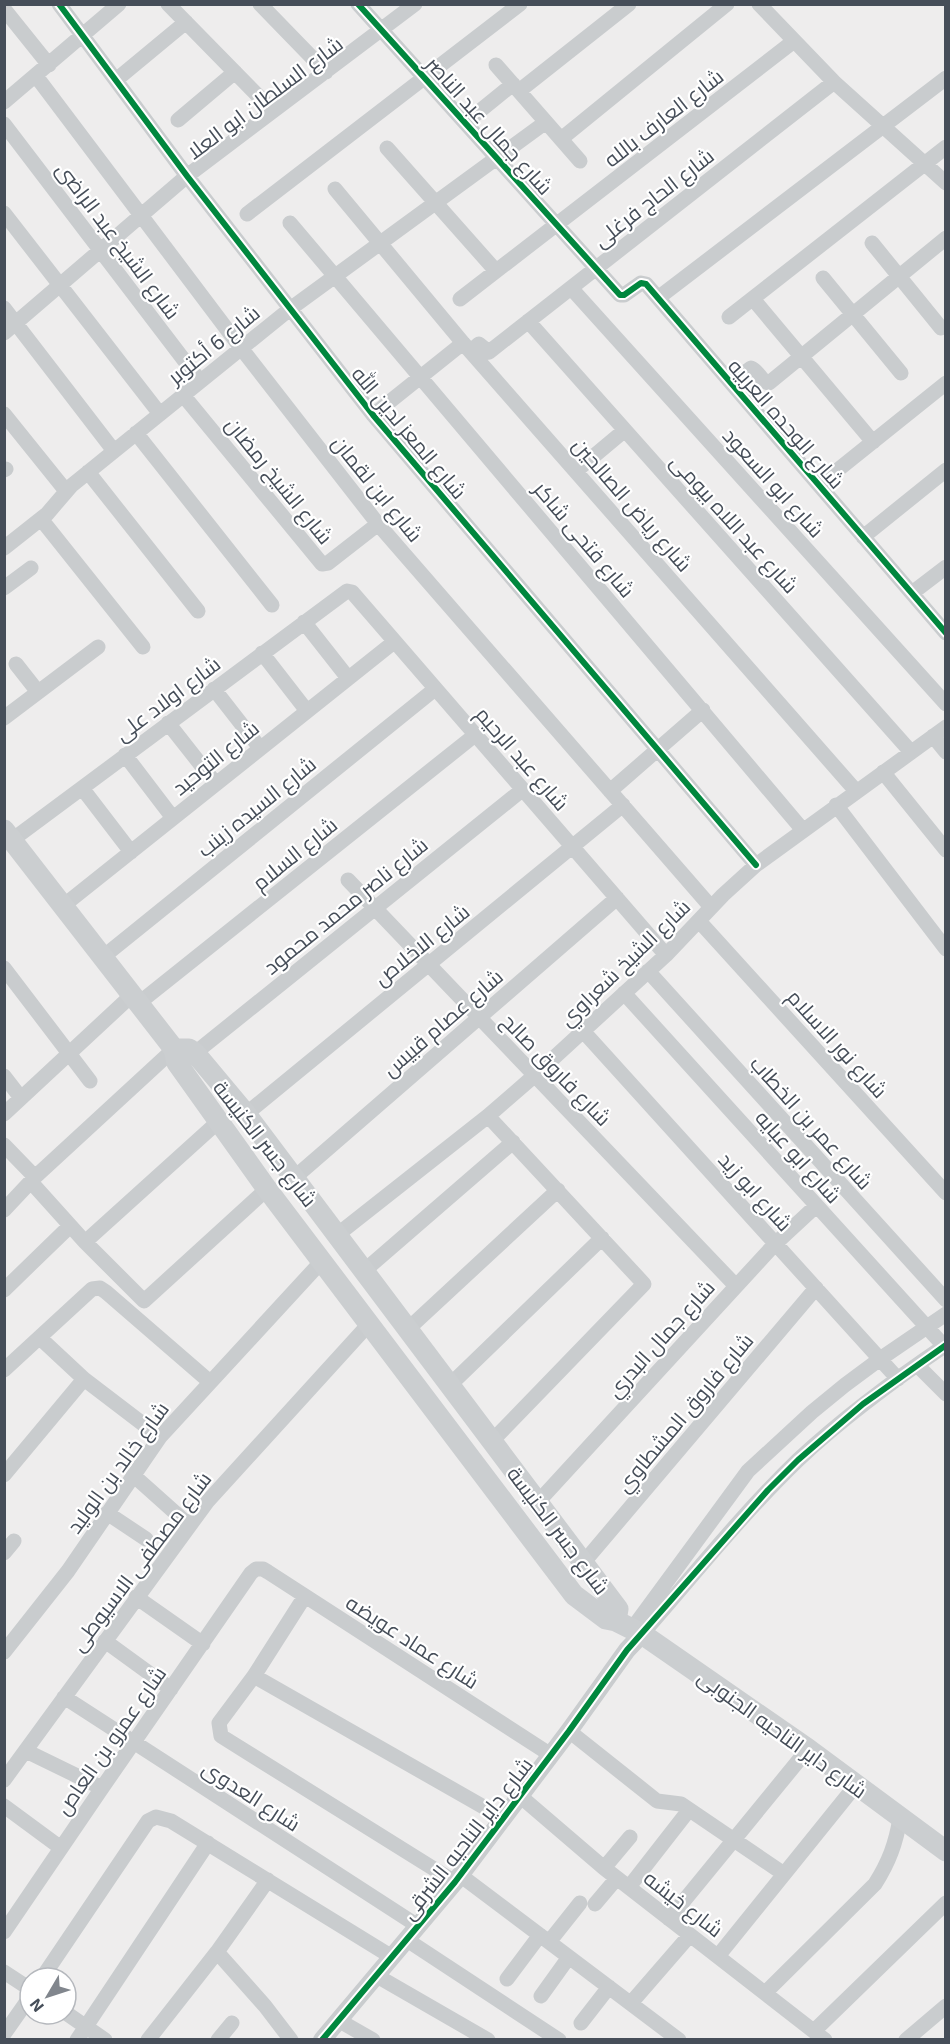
<svg xmlns="http://www.w3.org/2000/svg" width="950" height="2044" viewBox="0 0 950 2044" font-family="'Exo 2',Cairo,sans-serif">
	<style>
		.lines { fill: none; stroke-linecap: round; stroke-linejoin: round }
		.minor { stroke: #c9ccce; stroke-width: 15 }
		.tertiary { stroke: #c9ccce; stroke-width: 18 }
		.secondary { stroke: #cbced0; stroke-width: 21 }
		.cycleway-casing { stroke: #fff; stroke-width: 10 }
		.cycleway { stroke: #00873e; stroke-width: 6 }
		.labels { text-anchor: middle; dominant-baseline: central; stroke-width: 4.5; stroke-linejoin: round; paint-order: stroke }
		.street-label { font-size: 21px; fill: #464e59; stroke: #fff }
	</style>
	<rect width="100%" height="100%" fill="#eeeded"/>
	<g class="lines">
		<!-- minor -->
		<path class="minor" d="M 59,4 L 187,176 L 373,415 L 756,865
			M 168,4 L 273,111
			M 260,4 L 326,72
			M 358,4 L 620,295 L 624,295 L 641,283 L 646,284 L 946,633
			M 759,4 L 834,82 L 946,183
			M 4,9 L 49,65
			M 496,65 L 580,161
			M 36,76 L 241,348 L 378,524 L 711,907
			M 116,80 L 186,22
			M 519,91 L 629,4
			M 4,102 L 119,4
			M 178,120 L 235,72
			M 465,123 L 513,84
			M 4,124 L 200,381
			M 561,139 L 727,4
			M 387,148 L 496,271
			M 335,189 L 463,343 L 856,791
			M 4,213 L 160,414
			M 247,214 L 520,4
			M 290,223 L 802,829
			M 872,243 L 941,328
			M 823,278 L 901,373
			M 571,288 L 946,704
			M 658,298 L 946,78
			M 460,299 L 794,41
			M 753,299 L 873,442
			M 4,308 L 114,451
			M 729,317 L 946,147
			M 528,321 L 911,752
			M 4,333 L 187,176 L 415,4
			M 471,351 L 479,344 L 489,352 L 834,82
			M 731,383 L 751,368 C 759,371 761,382 769,383 L 946,238
			M 183,395 L 322,564 L 328,563 L 378,524
			M 4,414 L 66,491
			M 373,415 L 463,343
			M 136,433 L 272,605
			M 4,470 L 6,469
			M 576,471 L 625,430
			M 88,472 L 198,611
			M 819,485 L 946,383
			M 41,519 L 143,647
			M 863,537 L 946,470
			M 4,548 L 47,514 L 71,486 L 290,309 L 546,122
			M 4,588 L 31,568
			M 912,593 L 946,567
			M 304,622 L 348,678
			M 262,653 L 307,711
			M 16,664 L 38,692
			M 214,689 L 260,748
			M 4,718 L 98,647
			M 168,723 L 216,784
			M 933,736 L 946,752
			M 125,755 L 173,818
			M 883,772 L 946,850
			M 82,788 L 131,852
			M 610,791 L 703,710
			M 836,805 L 946,949
			M 12,840 L 347,591 L 352,592 L 666,955
			M 348,880 L 736,1286
			M 63,906 L 394,642
			M 699,921 L 946,1193
			M 103,957 L 435,689
			M 4,968 L 90,1081
			M 648,971 L 946,1300
			M 624,993 L 944,1346
			M 139,1003 L 475,735
			M 583,1031 L 898,1379
			M 195,1053 L 522,790
			M 4,1076 L 21,1098
			M 4,1114 L 132,995
			M 246,1114 L 623,805
			M 488,1116 L 644,1284 L 492,1441
			M 4,1145 L 35,1177
			M 294,1178 L 617,898
			M 31,1182 L 85,1242 L 144,1301 L 267,1189
			M 4,1210 L 35,1177 L 174,1049
			M 337,1235 L 488,1116 L 534,1076 L 666,955 L 723,895 L 756,865 L 946,727
			M 85,1242 L 219,1121
			M 364,1271 L 513,1142
			M 4,1290 L 70,1226
			M 408,1329 L 558,1190
			M 40,1338 L 84,1379 L 160,1437
			M 917,1365 L 946,1394
			M 4,1370 L 92,1289 L 100,1288 L 106,1292 L 210,1382
			M 450,1385 L 602,1238
			M 4,1475 L 84,1379
			M 133,1475 L 189,1525
			M 538,1502 L 775,1244 L 816,1206
			M 107,1513 L 146,1539
			M 4,1553 L 14,1541
			M 584,1562 L 816,1288
			M 305,1596 L 254,1676 L 219,1723 L 221,1736 L 455,1882
			M 136,1597 L 203,1644
			M 632,1629 L 748,1471 L 812,1412 L 845,1385 L 880,1359 L 946,1314
			M 642,1634 C 693,1576 742,1514 798,1460 C 843,1418 894,1380 946,1345
			M 105,1641 L 171,1689
			M 4,1652 L 68,1571 L 160,1437 L 322,1261
			M 254,1676 L 503,1818
			M 64,1697 L 418,1926
			M 569,1731 L 657,1801 L 681,1804 L 784,1874
			M 26,1751 L 102,1788
			M 4,1780 L 207,1502 L 369,1324
			M 520,1796 L 604,1868 L 825,2040
			M 4,1806 L 61,1848
			M 604,1868 L 630,1837
			M 460,1875 L 679,2040
			M 629,1887 L 689,1810
			M 595,1904 L 617,1878
			M 669,1919 L 808,1749
			M 4,1932 L 102,1788 L 251,1573 L 256,1569 L 263,1569 L 268,1572 L 551,1755
			M 407,1940 L 559,2040
			M 549,1942 L 580,1903
			M 217,1952 L 265,2006 L 291,2040
			M 718,1956 L 856,1785
			M 4,1972 L 30,1989
			M 377,1976 L 488,2040
			M 42,1978 L 148,1821 L 156,1817 L 171,1821 L 392,1957
			M 507,1979 L 540,1935
			M 765,1993 L 875,1884 C 889,1862 896,1843 900,1818
			M 541,1996 L 569,1957
			M 631,2003 L 690,1935
			M 66,2013 L 105,2040
			M 338,2020 L 373,2040
			M 581,2023 L 609,1987
			M 814,2031 L 946,1903
			M 4,2034 L 30,1997
			M 77,2040 L 208,1843
			M 148,2040 L 217,1952 L 268,1880
			M 218,2040 L 232,2023
			M 906,2040 L 946,2006"/>
		<!-- tertiary -->
		<path class="tertiary" d="M 322,2040 L 455,1882 L 569,1731 L 627,1650 L 642,1634"/>
		<!-- secondary -->
		<path class="secondary" d="M 4,830 L 174,1049 L 177,1063 L 267,1189 L 574,1595 L 606,1619 L 616,1621 L 642,1634 L 808,1749 L 946,1851
			M 174,1049 L 189,1049 L 195,1053 L 246,1114 L 618,1609 L 616,1621"/>
		<!-- cycleway casing -->
		<g class="cycleway-casing">
			<path id="cycleway" d="M 59,4 L 187,176 L 373,415 L 756,865
				M 358,4 L 620,295 L 624,295 L 641,283 L 646,284 L 946,633
				M 322,2040 L 455,1882 L 569,1731 L 627,1650 L 768,1490 L 798,1460 L 863,1404 L 946,1345"/>
		</g>
		<!-- cycleway -->
		<use href="#cycleway" class="cycleway"/>
	</g>
	<g class="labels">
		<!-- street labels -->
		<g class="street-label">
			<text transform="translate(264 97) rotate(-37)">شارع السلطان ابو العلا</text>
			<text transform="translate(663 117) rotate(-38)">شارع العارف بالله</text>
			<text transform="translate(490 125) rotate(48)">شارع جمال عبد الناصر</text>
			<text transform="translate(653 197) rotate(-38)">شارع الحاج فرغلى</text>
			<text transform="translate(119 240) rotate(53)">شارع الشيخ عبد الراضى</text>
			<text transform="translate(213 344) rotate(-39)">شارع 6 أكتوبر</text>
			<text transform="translate(787 423) rotate(49)">شارع الوحده العربيه</text>
			<text transform="translate(410 432) rotate(50)">شارع المعز لدين الله</text>
			<text transform="translate(280 480) rotate(51)">شارع الشيخ رمضان</text>
			<text transform="translate(774 482) rotate(48)">شارع ابو السعود</text>
			<text transform="translate(378 488) rotate(51)">شارع ابن لقمان</text>
			<text transform="translate(633 504) rotate(49)">شارع رياض الصالحين</text>
			<text transform="translate(735 523) rotate(48)">شارع عبد اللاه بيومى</text>
			<text transform="translate(585 539) rotate(50)">شارع فتحى شاكر</text>
			<text transform="translate(167 698) rotate(-37)">شارع اولاد على</text>
			<text transform="translate(215 757) rotate(-39)">شارع التوحيد</text>
			<text transform="translate(523 758) rotate(49)">شارع عبد الرحيم</text>
			<text transform="translate(256 806) rotate(-39)">شارع السيده زينب</text>
			<text transform="translate(294 853) rotate(-39)">شارع السلام</text>
			<text transform="translate(345 905) rotate(-39)">شارع ناصر محمد محمود</text>
			<text transform="translate(421 944) rotate(-39)">شارع الاخلاص</text>
			<text transform="translate(624 962) rotate(-44)">شارع الشيخ شعراوي</text>
			<text transform="translate(442 1022) rotate(-41)">شارع عصام قبيس</text>
			<text transform="translate(838 1043) rotate(48)">شارع نور الاسلام</text>
			<text transform="translate(557 1069) rotate(46)">شارع فاروق صالح</text>
			<text transform="translate(812 1122) rotate(48)">شارع عمر بن الخطاب</text>
			<text transform="translate(266 1143) rotate(52)">شارع جسر الكنيسة</text>
			<text transform="translate(799 1156) rotate(48)">شارع ابو عبايه</text>
			<text transform="translate(756 1191) rotate(48)">شارع ابو زيد</text>
			<text transform="translate(660 1338) rotate(-48)">شارع جمال البدري</text>
			<text transform="translate(684 1412) rotate(-50)">شارع فاروق المشطاوي</text>
			<text transform="translate(117 1467) rotate(-54)">شارع خالد بن الوليد</text>
			<text transform="translate(559 1530) rotate(53)">شارع جسر الكنيسة</text>
			<text transform="translate(140 1561) rotate(-53)">شارع مصطفى الاسيوطى</text>
			<text transform="translate(413 1641) rotate(33)">شارع عماد عويضه</text>
			<text transform="translate(783 1733) rotate(36)">شارع داير الناحيه الجنوبى</text>
			<text transform="translate(110 1740) rotate(-55)">شارع عمرو بن العاص</text>
			<text transform="translate(252 1795) rotate(33)">شارع العدوى</text>
			<text transform="translate(466 1838) rotate(-52)">شارع داير الناحيه الشرقى</text>
			<text transform="translate(684 1903) rotate(38)">شارع خيشه</text>
		</g>
	</g>
	<!-- border -->
	<rect width="950" height="2044" fill="none" stroke="#464e59" stroke-width="12"/>
	<!-- north arrow -->
	<g transform="translate(48 1996) rotate(231)"><circle r="28" fill="#ffffff" stroke="#b5b8bd" stroke-width="1.5"/>
	<path d="M0-4.5L10 22L0 15L-10 22Z" fill="#81868d"/>
	<text y="-9" font-size="16" font-weight="bold" text-anchor="middle" fill="#464e59">N</text>
	</g>
</svg>
